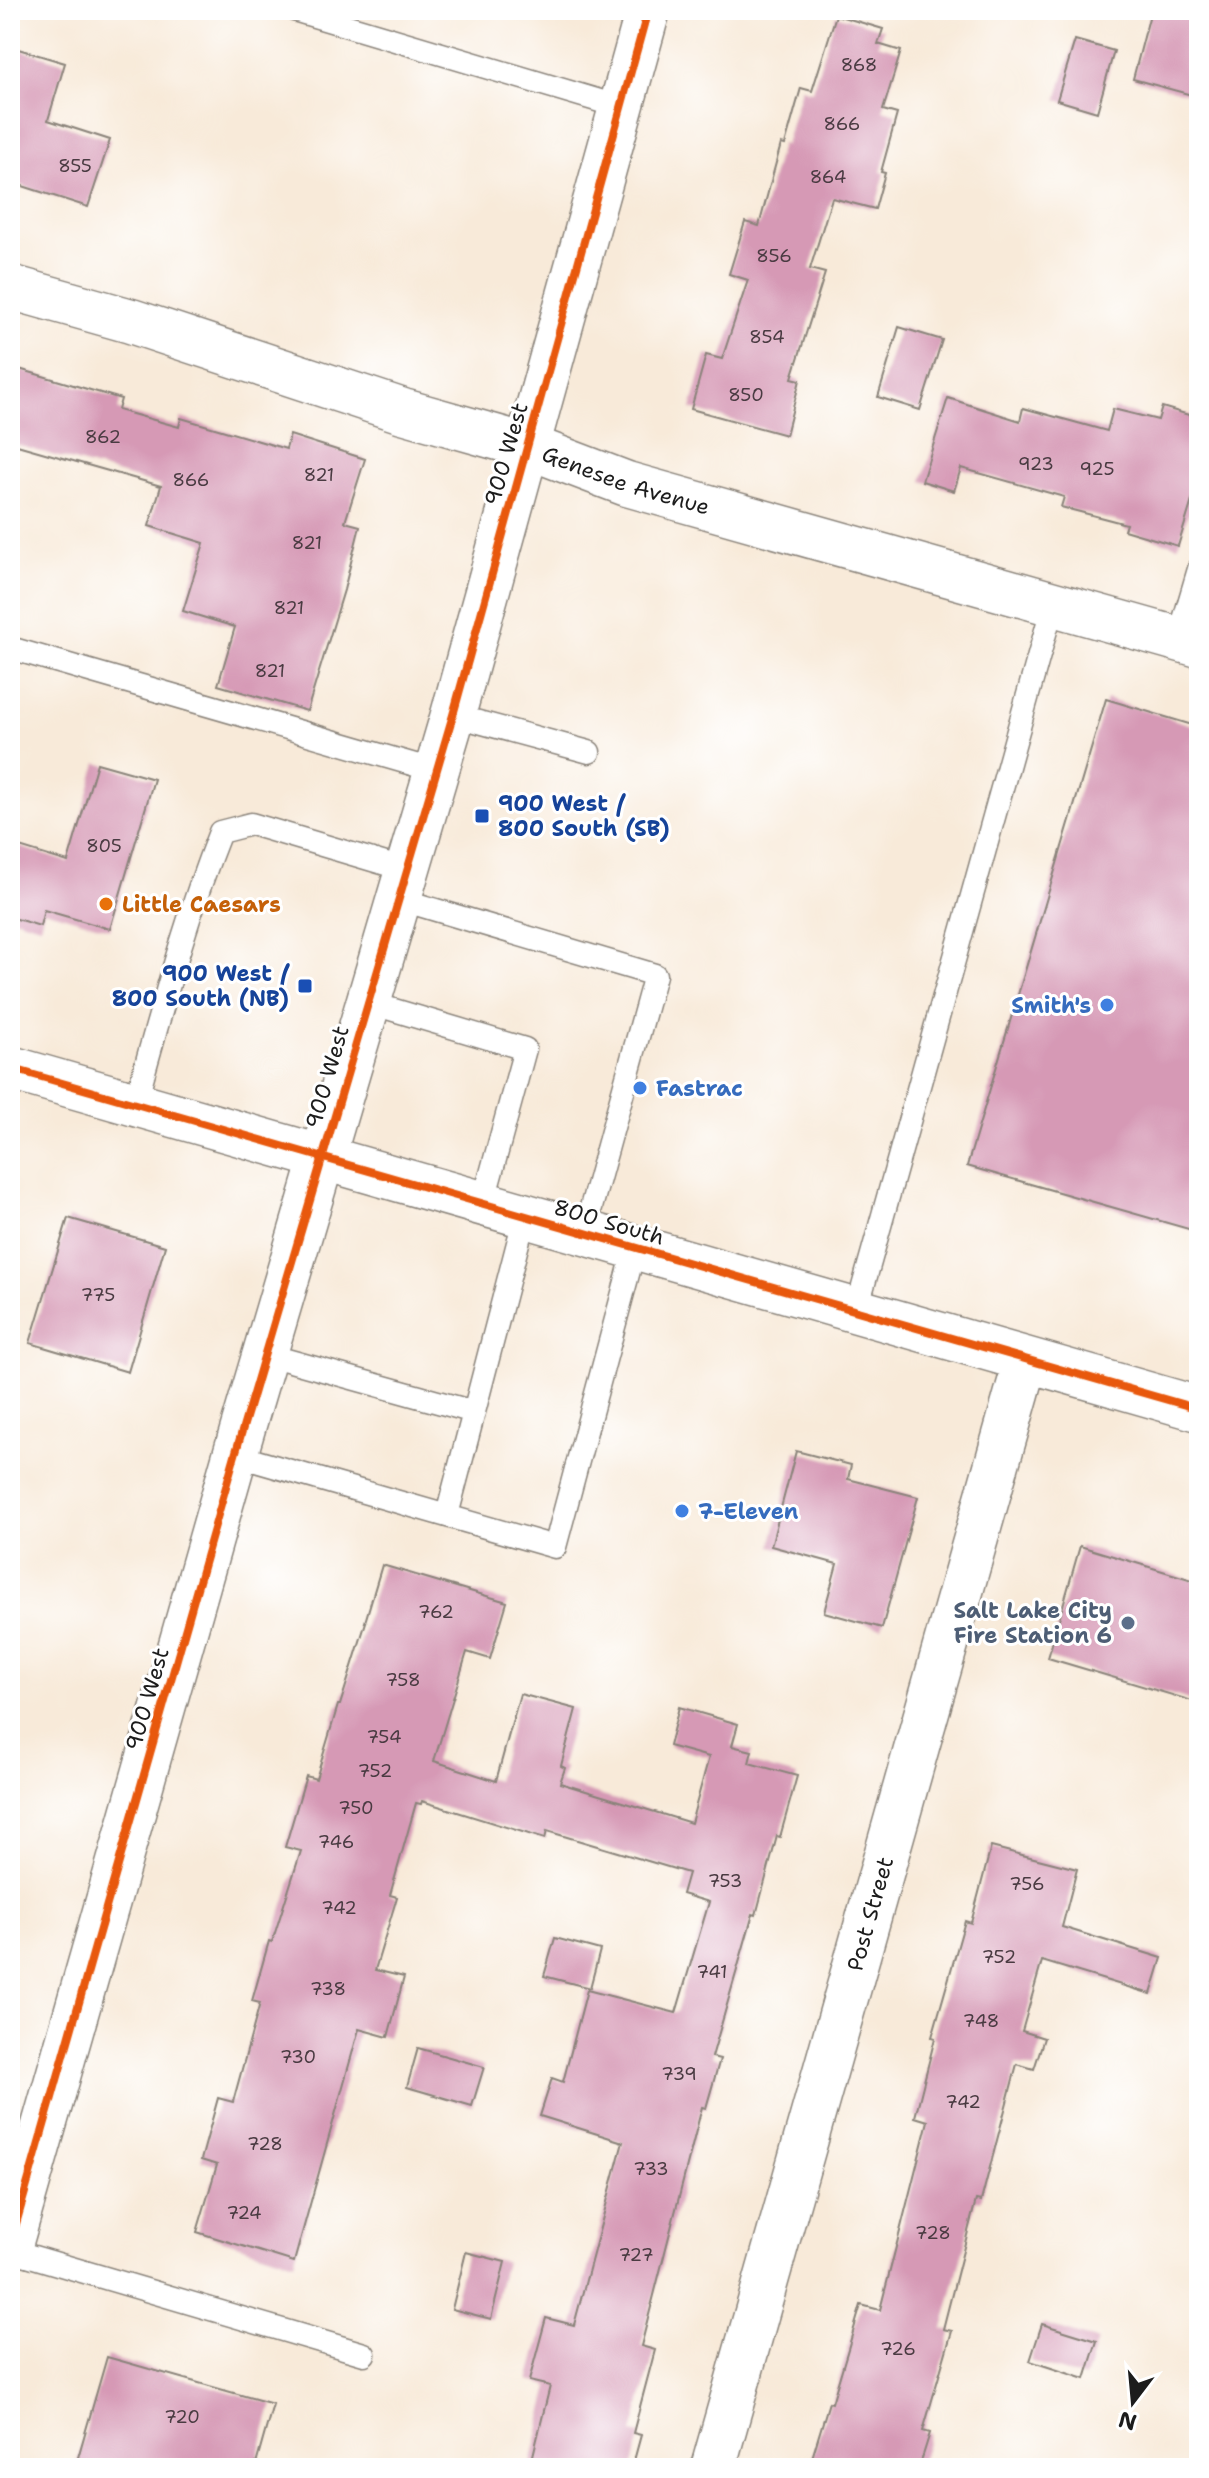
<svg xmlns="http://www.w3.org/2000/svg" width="1209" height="2478" viewBox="0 0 1209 2478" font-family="'Shantell Sans',sans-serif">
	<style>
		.building { fill: #d699b5 }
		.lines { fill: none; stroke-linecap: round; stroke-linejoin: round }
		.service-casing { stroke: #8a837a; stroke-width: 25 }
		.minor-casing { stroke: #8a837a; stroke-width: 47 }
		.tertiary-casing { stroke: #8a837a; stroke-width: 47 }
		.secondary-casing { stroke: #8a837a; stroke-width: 47 }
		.service { stroke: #fff; stroke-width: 22 }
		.minor { stroke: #fff; stroke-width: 44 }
		.tertiary { stroke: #fff; stroke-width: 44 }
		.secondary { stroke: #fff; stroke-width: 44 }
		.cycleway-casing { stroke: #fff; stroke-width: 13 }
		.cycleway { stroke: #e8590c; stroke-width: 8 }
		.transit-dot { fill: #1a4fb4; stroke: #fff; stroke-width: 3 }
		.food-dot { fill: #e8710a; stroke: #fff; stroke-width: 3 }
		.shop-dot { fill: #3f7fe0; stroke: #fff; stroke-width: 3 }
		.service-dot { fill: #5c6f8a; stroke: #fff; stroke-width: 3 }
		.labels { text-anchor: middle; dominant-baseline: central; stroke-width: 6; stroke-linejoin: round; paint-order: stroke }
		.number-label { font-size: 18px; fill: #4a3b42 }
		.street-label { font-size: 22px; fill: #1c1c1c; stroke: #fff }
		.transit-label { font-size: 22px; font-weight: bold; fill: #164399; stroke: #fff; text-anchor: start }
		.food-label { font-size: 22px; font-weight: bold; fill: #c56008; stroke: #fff; text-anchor: start }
		.shop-label { font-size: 22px; font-weight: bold; fill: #366cbe; stroke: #fff; text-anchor: start }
		.service-label { font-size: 22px; font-weight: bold; fill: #4e5e75; stroke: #fff; text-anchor: end }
	</style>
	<rect width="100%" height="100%" fill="#fff"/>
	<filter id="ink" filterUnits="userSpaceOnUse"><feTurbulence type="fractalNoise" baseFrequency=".0125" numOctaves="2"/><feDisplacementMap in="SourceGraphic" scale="16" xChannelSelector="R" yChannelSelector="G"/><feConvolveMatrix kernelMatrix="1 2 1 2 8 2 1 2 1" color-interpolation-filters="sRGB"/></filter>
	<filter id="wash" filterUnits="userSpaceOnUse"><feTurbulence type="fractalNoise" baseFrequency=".006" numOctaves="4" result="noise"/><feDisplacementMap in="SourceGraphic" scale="32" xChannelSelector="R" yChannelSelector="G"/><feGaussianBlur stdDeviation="1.8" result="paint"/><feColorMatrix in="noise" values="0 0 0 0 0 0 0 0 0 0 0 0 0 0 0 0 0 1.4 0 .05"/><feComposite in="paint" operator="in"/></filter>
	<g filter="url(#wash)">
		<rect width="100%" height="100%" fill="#f8ead9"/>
		<g id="blocks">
			<!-- building -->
			<path class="building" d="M 1151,10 L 1199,10 L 1199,97 L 1133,79 Z
				M 836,15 L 883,29 L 878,44 L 901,51 L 883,110 L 897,114 L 881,172 L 885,173 L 875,209 L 832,198 L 810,269 L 825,273 L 792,378 L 800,380 L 786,435 L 691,409 L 706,355 L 722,359 L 748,280 L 729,274 L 745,222 L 759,226 L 781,144 L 785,145 L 801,88 L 812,91 Z
				M 1075,40 L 1114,51 L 1097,112 L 1057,100 Z
				M 15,48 L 65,63 L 48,120 L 110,140 L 88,207 L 10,182 L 10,66 Z
				M 899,327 L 942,340 L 920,410 L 878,397 Z
				M 19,369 L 121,399 L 118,410 L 179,427 L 181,418 L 286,449 L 290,435 L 365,459 L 345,522 L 360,526 L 344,590 L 307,711 L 218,685 L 235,627 L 183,611 L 204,543 L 149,526 L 161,486 L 10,443 L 10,402 Z
				M 948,398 L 1020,421 L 1023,408 L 1107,431 L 1113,409 L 1158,420 L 1162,407 L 1199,418 L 1199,478 L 1178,546 L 1124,530 L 1126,524 L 1061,507 L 1064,497 L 961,468 L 954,491 L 922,481 Z
				M 1106,699 L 1199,727 L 1199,1232 L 967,1166 Z
				M 97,763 L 154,779 L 110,929 L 44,910 L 40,926 L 10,917 L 10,844 L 68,862 Z
				M 68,1218 L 165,1246 L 128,1372 L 30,1343 Z
				M 796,1451 L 851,1465 L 848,1479 L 918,1497 L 882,1628 L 824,1612 L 837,1564 L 771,1546 Z
				M 1080,1546 L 1199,1582 L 1199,1703 L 1048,1658 Z
				M 382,1565 L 507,1602 L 490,1659 L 467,1652 L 434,1761 L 496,1781 L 520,1694 L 576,1709 L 561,1766 L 565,1768 L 560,1783 L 691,1823 L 709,1757 L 669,1746 L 679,1707 L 738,1724 L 732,1746 L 752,1751 L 749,1763 L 797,1776 L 780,1837 L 777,1836 L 756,1915 L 753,1914 L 712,2057 L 720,2059 L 706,2108 L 702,2107 L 641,2346 L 655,2350 L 633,2433 L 641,2435 L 632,2468 L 530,2468 L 550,2386 L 529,2381 L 546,2318 L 574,2325 L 623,2142 L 540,2116 L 552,2078 L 563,2082 L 587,1990 L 676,2013 L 709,1902 L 682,1894 L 688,1873 L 547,1831 L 545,1839 L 422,1801 L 421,1804 L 416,1803 L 390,1895 L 397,1897 L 375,1970 L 404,1977 L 388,2037 L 359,2029 L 294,2262 L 197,2232 L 217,2165 L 201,2160 L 218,2098 L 233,2102 L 260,2003 L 252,2001 L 269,1941 L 272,1942 L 301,1851 L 285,1847 L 306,1776 L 316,1779 L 338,1705 L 340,1705 L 366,1622 L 365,1622 Z
				M 991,1847 L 1077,1869 L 1062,1927 L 1162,1958 L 1151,1994 L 1042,1961 L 1022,2031 L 1044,2038 L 1034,2069 L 1017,2064 L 981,2201 L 976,2200 L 943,2329 L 952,2331 L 923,2431 L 930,2433 L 919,2468 L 809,2468 L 829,2402 L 832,2403 L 861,2305 L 880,2310 L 928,2121 L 915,2117 L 935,2038 L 932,2037 L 965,1921 L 971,1923 Z
				M 555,1938 L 600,1950 L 590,1988 L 544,1976 Z
				M 418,2048 L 484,2067 L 472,2106 L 407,2087 Z
				M 466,2252 L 505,2262 L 491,2319 L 452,2309 Z
				M 1042,2324 L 1097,2341 L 1085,2379 L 1030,2361 Z
				M 107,2357 L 273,2404 L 255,2468 L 75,2468 Z"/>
		</g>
	</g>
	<g filter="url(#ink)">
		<use href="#blocks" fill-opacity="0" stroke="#8a837a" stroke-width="2"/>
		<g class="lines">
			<!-- service casing -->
			<g class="service-casing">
				<path id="service" d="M 294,10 L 620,107
					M 1178,640 L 1199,569
					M 10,648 L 436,771
					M 453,715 L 589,752
					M 399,899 L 655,975 L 584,1233
					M 367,1002 L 525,1049 L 483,1203
					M 135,1104 C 161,1012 185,920 220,832 L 251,824 L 406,870
					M 856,1312 L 1053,605
					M 265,1354 L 474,1412 L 525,1216
					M 235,1455 L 555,1547 L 635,1248
					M 447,1515 L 474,1412
					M 10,2250 L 364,2354"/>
			</g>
			<!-- minor casing -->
			<g class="minor-casing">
				<g id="minor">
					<path id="s1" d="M 10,287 L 131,321 L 403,411 L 527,446 L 627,484 L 1199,645"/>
					<path id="s2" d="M 713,2468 L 1026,1361"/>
				</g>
			</g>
			<!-- tertiary casing -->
			<g class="tertiary-casing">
				<path id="tertiary" d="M 10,1068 L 1199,1409"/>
			</g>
			<!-- secondary casing -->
			<g class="secondary-casing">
				<path id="secondary" d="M 10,2245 L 235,1455 L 453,715 L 648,10"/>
			</g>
			<!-- service -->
			<use href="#service" class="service"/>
			<!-- minor -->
			<use href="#minor" class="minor"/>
			<!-- tertiary -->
			<use href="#tertiary" class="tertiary"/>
			<!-- secondary -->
			<use href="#secondary" class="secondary"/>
			<!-- cycleway casing -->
			<g class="cycleway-casing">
				<path id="cycleway" d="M 10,1068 L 1199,1409
					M 10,2245 L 235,1455 L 453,715 L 648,10"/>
			</g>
			<!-- cycleway -->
			<use href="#cycleway" class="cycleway"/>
		</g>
	</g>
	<!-- markers -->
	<g class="transit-dot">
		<rect x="474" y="808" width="16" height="16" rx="4"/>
		<rect x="297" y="978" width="16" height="16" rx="4"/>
	</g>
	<circle class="food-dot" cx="106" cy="904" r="8"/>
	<g class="shop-dot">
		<circle cx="1107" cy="1005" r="8"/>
		<circle cx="640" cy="1088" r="8"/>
		<circle cx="682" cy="1511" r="8"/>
	</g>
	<circle class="service-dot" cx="1128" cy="1623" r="8"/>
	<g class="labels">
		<!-- number labels -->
		<g class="number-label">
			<text x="859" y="65">868</text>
			<text x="842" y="124">866</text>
			<text x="75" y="166">855</text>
			<text x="828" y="177">864</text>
			<text x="774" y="256">856</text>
			<text x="767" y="337">854</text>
			<text x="746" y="395">850</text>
			<text x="103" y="437">862</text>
			<text x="1036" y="464">923</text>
			<text x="1097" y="469">925</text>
			<text x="319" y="475">821</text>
			<text x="191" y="480">866</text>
			<text x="307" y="543">821</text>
			<text x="289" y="608">821</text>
			<text x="270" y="671">821</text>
			<text x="104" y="846">805</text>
			<text x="98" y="1295">775</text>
			<text x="436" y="1612">762</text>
			<text x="403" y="1680">758</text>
			<text x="384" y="1737">754</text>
			<text x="375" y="1771">752</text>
			<text x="356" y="1808">750</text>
			<text x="336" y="1842">746</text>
			<text x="725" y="1881">753</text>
			<text x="1027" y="1884">756</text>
			<text x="339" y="1908">742</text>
			<text x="999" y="1957">752</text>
			<text x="712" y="1972">741</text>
			<text x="328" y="1989">738</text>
			<text x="981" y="2021">748</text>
			<text x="298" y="2057">730</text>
			<text x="679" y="2074">739</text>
			<text x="963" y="2102">742</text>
			<text x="265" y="2144">728</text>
			<text x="651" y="2169">733</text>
			<text x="244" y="2213">724</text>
			<text x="933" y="2233">728</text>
			<text x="636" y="2255">727</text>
			<text x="898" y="2349">726</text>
			<text x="182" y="2417">720</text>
		</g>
		<!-- street labels -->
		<g class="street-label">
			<text transform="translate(506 454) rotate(-74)">900 West</text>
			<text stroke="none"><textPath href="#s1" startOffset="646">Genesee Avenue</textPath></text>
			<text transform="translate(327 1077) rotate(-74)">900 West</text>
			<text transform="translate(609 1222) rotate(16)">800 South</text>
			<text transform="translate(147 1699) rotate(-74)">900 West</text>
			<text stroke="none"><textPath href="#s2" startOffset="576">Post Street</textPath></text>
		</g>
		<!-- transit labels -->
		<g class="transit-label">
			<text x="498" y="803">900 West /<tspan x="498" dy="25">800 South (SB)</tspan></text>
			<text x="289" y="973" text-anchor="end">900 West /<tspan x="289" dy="25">800 South (NB)</tspan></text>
		</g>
		<!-- food labels -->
		<g class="food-label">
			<text x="122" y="904">Little Caesars</text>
		</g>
		<!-- shop labels -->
		<g class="shop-label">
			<text x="1091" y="1005" text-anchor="end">Smith's</text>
			<text x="656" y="1088">Fastrac</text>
			<text x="698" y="1511">7-Eleven</text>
		</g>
		<!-- service labels -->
		<g class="service-label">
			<text x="1112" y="1610">Salt Lake City<tspan x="1112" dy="25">Fire Station 6</tspan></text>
		</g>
	</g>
	<!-- margin -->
	<rect width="1209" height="2478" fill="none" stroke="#fff" stroke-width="40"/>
	<!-- north arrow -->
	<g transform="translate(1133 2402) rotate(196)" stroke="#ffffff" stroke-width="6" paint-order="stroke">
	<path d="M0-6L14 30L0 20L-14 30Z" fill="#1c1c1c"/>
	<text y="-12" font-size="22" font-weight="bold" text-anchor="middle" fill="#1c1c1c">N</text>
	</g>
</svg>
